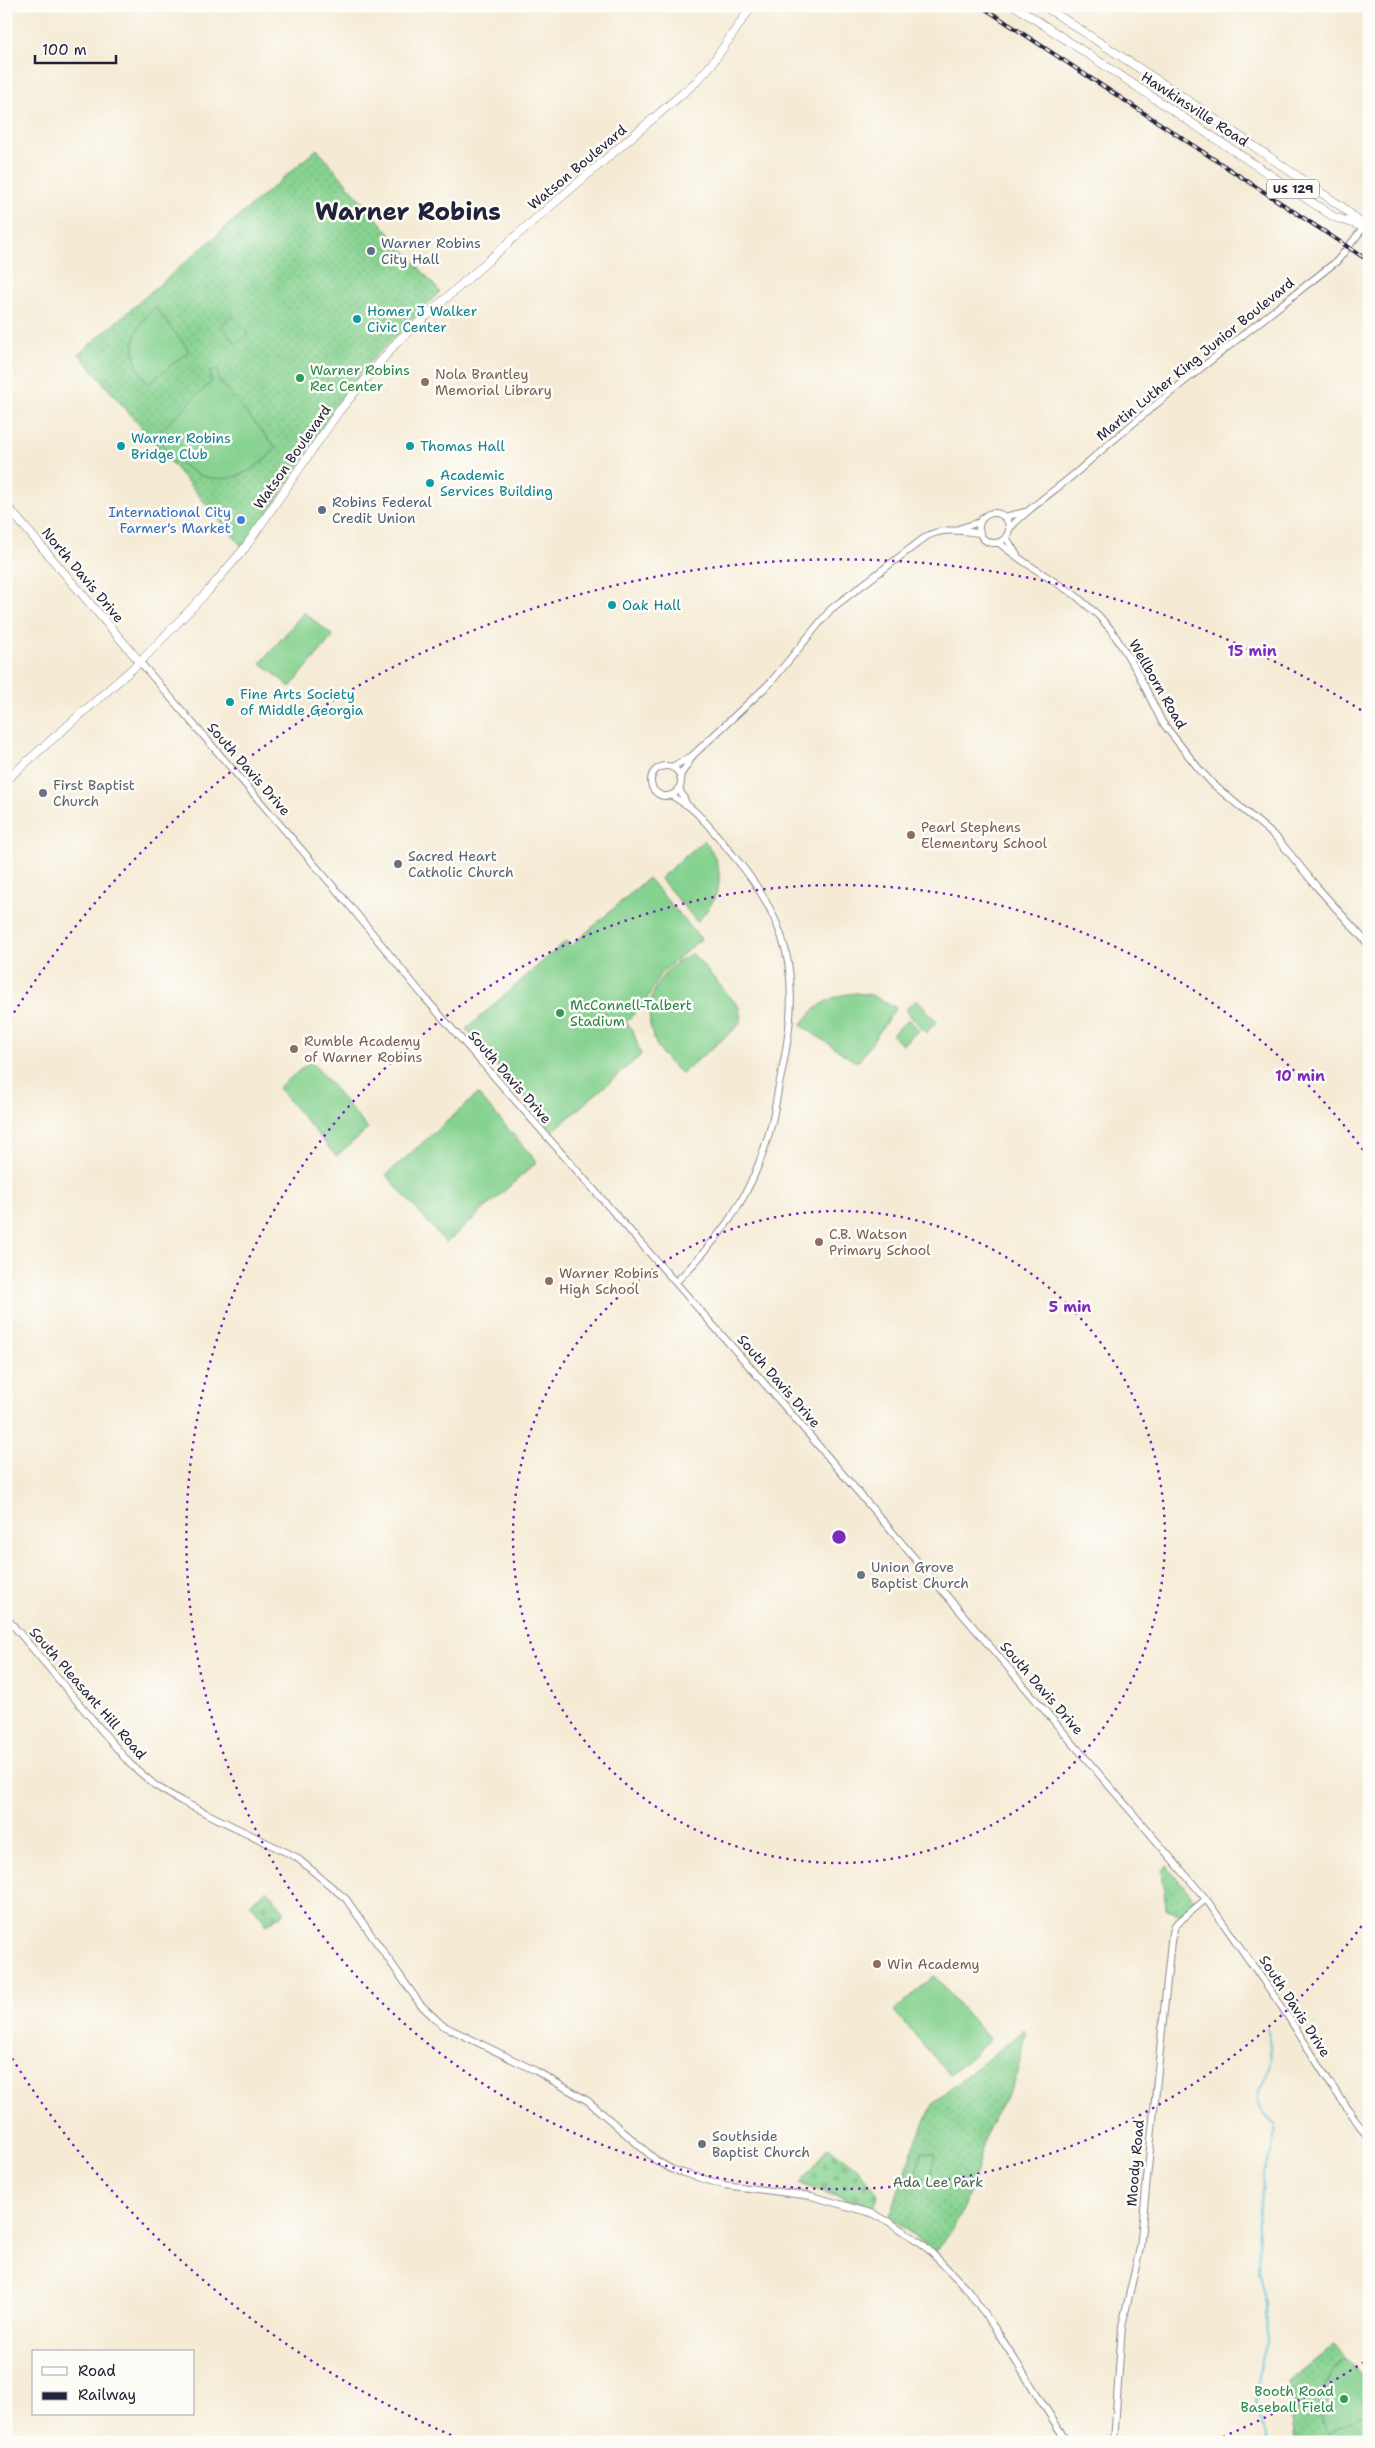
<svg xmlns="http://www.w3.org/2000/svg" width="1375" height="2448" viewBox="0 0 1375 2448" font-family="'Shantell Sans',sans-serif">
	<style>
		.grass { fill: url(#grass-dots); stroke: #547a66 }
		.cemetery { fill: url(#cemetery-stones); stroke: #547a66 }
		.garden { fill: #86d290; stroke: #547a66 }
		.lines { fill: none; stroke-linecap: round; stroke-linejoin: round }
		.stream { stroke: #5ec5db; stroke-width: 2 }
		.tertiary-casing { stroke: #8c8688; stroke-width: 8 }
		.secondary-casing { stroke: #8c8688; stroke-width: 9 }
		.primary-casing { stroke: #8c8688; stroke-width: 9 }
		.tertiary { stroke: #fff; stroke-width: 6 }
		.secondary { stroke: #fff; stroke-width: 8 }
		.primary { stroke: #fff; stroke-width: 8 }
		.rail-casing { stroke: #22223b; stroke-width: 4 }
		.rail { stroke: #fdfcf7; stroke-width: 2; stroke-dasharray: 5.5; stroke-linecap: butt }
		.ring { fill: none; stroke: #7b2cbf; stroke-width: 2.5; stroke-dasharray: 2.5 5 }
		.service-dot { fill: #5c6f8a; stroke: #fdfcf7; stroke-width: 2 }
		.culture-dot { fill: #0f9aa8; stroke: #fdfcf7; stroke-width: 2 }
		.leisure-dot { fill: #2e9e5b; stroke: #fdfcf7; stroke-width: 2 }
		.education-dot { fill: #8d6e63; stroke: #fdfcf7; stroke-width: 2 }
		.shop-dot { fill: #3f7fe0; stroke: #fdfcf7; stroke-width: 2 }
		.worship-dot { fill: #6b7280; stroke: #fdfcf7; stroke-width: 2 }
		.labels { text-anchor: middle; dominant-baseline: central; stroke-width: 5; stroke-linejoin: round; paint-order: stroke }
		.shield { fill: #fdfcf7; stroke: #646373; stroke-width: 1 }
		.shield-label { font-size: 12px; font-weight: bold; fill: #22223b }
		.street-label { font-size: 14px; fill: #22223b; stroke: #fdfcf7 }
		.service-label { font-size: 14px; fill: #4e5e75; stroke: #fdfcf7; text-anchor: start }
		.culture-label { font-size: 14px; fill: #0d838f; stroke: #fdfcf7; text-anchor: start }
		.leisure-label { font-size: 14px; fill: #27864d; stroke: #fdfcf7; text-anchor: start }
		.education-label { font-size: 14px; fill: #785e54; stroke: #fdfcf7; text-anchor: start }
		.shop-label { font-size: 14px; fill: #366cbe; stroke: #fdfcf7; text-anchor: end }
		.worship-label { font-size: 14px; fill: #5b616d; stroke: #fdfcf7; text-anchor: start }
		.park-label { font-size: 14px; fill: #456059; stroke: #fdfcf7 }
		.town-label { font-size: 24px; font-weight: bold; fill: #22223b; stroke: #fdfcf7 }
		.centre { fill: #7b2cbf; stroke: #fdfcf7; stroke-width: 2.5 }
		.ring-label { font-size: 15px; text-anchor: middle; font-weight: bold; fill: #7b2cbf; stroke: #fdfcf7; stroke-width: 5; stroke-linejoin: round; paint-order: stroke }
	</style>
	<defs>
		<pattern id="grass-dots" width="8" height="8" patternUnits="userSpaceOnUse" patternTransform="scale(1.25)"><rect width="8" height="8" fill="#86d290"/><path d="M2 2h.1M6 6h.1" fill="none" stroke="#73b47d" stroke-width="1.8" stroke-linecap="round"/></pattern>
		<pattern id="cemetery-stones" width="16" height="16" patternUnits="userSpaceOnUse" patternTransform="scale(1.25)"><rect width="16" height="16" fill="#86d290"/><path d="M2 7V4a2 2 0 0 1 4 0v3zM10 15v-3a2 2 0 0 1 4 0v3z" fill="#73b47d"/></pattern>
	</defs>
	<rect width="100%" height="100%" fill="#fdfcf7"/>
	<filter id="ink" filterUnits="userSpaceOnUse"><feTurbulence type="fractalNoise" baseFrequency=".02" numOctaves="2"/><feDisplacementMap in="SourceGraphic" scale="10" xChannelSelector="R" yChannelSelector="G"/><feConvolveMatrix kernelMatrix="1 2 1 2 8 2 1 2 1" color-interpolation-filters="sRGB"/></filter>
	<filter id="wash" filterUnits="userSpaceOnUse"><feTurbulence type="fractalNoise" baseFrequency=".0096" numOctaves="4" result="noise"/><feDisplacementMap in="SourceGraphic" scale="20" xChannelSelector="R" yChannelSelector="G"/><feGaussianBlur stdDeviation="1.12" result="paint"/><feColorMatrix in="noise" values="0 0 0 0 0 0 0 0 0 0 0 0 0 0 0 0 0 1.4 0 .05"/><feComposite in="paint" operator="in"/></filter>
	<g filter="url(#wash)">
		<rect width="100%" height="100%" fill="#f5ebd5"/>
		<!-- grass -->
		<path class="grass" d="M 317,149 L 440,292 L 363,369 L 244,549 L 79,354 Z
			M 1167,1866 L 1196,1901 L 1194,1905 L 1182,1916 L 1174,1911 L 1166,1909 L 1162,1870 Z
			M 1024,2030 L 1026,2034 L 1015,2081 L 987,2130 L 970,2193 L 962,2212 L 951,2232 L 935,2252 L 896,2222 L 889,2219 L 915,2143 L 934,2102 Z
			M 1334,2345 L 1369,2385 L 1369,2442 L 1295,2442 L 1287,2383 Z"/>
		<!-- cemetery -->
		<path class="cemetery" d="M 267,1890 L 285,1912 L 267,1925 L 250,1903 Z
			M 828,2147 C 849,2161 864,2173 878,2194 L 873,2208 L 800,2184 Z"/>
		<!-- garden -->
		<path class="garden" d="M 155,307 L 188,349 L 188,352 L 148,384 C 127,356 129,331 155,307 Z
			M 232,316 L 248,334 L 237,344 L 221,326 Z
			M 210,371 L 218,371 L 219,381 L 276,448 C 247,481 209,492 175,458 C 169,452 163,446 158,437 L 158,433 L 211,382 Z
			M 304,612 L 333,636 L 290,687 L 261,663 Z
			M 704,840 C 728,870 722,896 697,922 L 660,878 Z
			M 648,878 L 701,939 L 660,974 L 645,1003 L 626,1022 L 633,1031 L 641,1055 L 553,1131 L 466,1029 L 566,941 L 571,946 Z
			M 692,953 L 739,1007 L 741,1020 L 736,1028 L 682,1073 C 646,1050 637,1000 669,969 C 676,963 684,958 692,953 Z
			M 856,993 L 871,995 L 896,1008 L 859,1061 L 854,1061 L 801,1025 C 816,1005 831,995 856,993 Z
			M 917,999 L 937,1022 L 926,1033 L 905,1010 Z
			M 909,1019 L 919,1030 L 902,1045 L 892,1034 Z
			M 311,1061 L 368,1129 L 336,1156 L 278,1088 Z
			M 478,1094 L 537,1162 L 446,1243 L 386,1175 Z
			M 934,1976 L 990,2040 L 950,2075 L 894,2011 Z
			M 921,2152 L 935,2155 L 930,2178 L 916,2175 Z
			M 1347,2359 L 1369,2385 L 1369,2410 L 1328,2434 C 1313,2405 1321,2378 1347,2359 Z"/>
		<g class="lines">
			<!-- stream -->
			<path class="stream" d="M 1266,2028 C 1269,2039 1272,2052 1270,2063 C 1263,2097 1244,2092 1275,2126 L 1273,2150 L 1264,2173 L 1259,2219 L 1258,2271 L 1266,2304 L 1267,2341 L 1258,2377 L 1256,2401 L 1257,2413 L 1268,2442"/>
		</g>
	</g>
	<g filter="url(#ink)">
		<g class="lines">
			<!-- tertiary casing -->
			<g class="tertiary-casing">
				<path id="tertiary" d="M979 528a15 15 0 1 1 30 0a15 15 0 1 1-30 0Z
					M 1004,517 L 1025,512
					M 958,529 L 980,522
					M 1009,529 C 1029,507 1055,491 1078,471 C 1161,397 1250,330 1337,261 L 1364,227 L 1369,215
					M 1006,537 L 1017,555
					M 999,543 L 1023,561 L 1075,595 L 1098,615 L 1112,631 L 1137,671 L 1162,722 L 1199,769 L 1214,785 L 1277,838 L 1317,887 L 1369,945
					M 140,662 L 350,906 L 425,998 L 793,1416 L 1206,1899 L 1282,2007 L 1332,2086 L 1369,2139
					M651 781a15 15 0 1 1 30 0a15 15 0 1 1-30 0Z
					M 672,767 L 692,756 L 771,682 L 831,609 L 927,536 C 946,527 960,531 980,533
					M 680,776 L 692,757
					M 679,788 L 687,805
					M 671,795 C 676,799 682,802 687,805 C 703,816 720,840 733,855 C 798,932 800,991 779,1085 C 776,1101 774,1117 769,1133 C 752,1196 721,1237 676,1282
					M 6,1617 L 130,1764 L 156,1786 L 181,1801 L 296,1857 L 346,1899 L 420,2004 L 442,2025 L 536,2071 L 588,2101 L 657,2161 L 673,2170 L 724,2185 L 811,2196 L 829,2201 L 874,2214 L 891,2223 L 924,2245 L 968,2290 L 998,2333 L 1067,2442
					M 1114,2442 L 1122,2326 L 1140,2248 L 1171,1941 L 1175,1925 L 1206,1899"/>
			</g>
			<!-- secondary casing -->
			<g class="secondary-casing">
				<path id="secondary" d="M 6,505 L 140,662
					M 6,780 L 140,662 L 208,591 L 244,549 L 339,411 L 397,342 L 518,234 L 696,82 L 711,65 L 752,6"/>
			</g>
			<!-- primary casing -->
			<g class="primary-casing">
				<path id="primary" d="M 1015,6 L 1334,217 L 1364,227
					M 1044,6 L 1177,93 L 1342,207 L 1369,230"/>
			</g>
			<!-- tertiary -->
			<use href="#tertiary" class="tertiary"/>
			<!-- secondary -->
			<use href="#secondary" class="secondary"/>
			<!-- primary -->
			<use href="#primary" class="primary"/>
			<!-- rail casing -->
			<g class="rail-casing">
				<path id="rail" d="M 981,6 L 1369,261"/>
			</g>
			<!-- rail -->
			<use href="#rail" class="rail"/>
		</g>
	</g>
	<!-- distance rings -->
	<g class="ring">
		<circle cx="839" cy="1537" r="326"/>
		<path d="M1366 1920A652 652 0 1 1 1366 1154"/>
		<path d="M1364 2362A978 978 0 0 1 1213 2441M465 2441A978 978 0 0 1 10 2055M10 1019A978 978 0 0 1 1364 712"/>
	</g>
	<!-- markers -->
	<g class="service-dot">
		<circle cx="371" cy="251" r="5"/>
		<circle cx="322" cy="510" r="5"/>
	</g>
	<g class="culture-dot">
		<circle cx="357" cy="319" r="5"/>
		<circle cx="121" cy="446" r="5"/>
		<circle cx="410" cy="446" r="5"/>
		<circle cx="430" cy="483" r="5"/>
		<circle cx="612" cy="605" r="5"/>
		<circle cx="230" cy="702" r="5"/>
	</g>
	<g class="leisure-dot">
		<circle cx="300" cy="378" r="5"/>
		<circle cx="560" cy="1013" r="5"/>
		<circle cx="1344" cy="2399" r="5"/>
	</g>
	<g class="education-dot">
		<circle cx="425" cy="382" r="5"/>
		<circle cx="911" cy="835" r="5"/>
		<circle cx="294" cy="1049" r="5"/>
		<circle cx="819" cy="1242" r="5"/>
		<circle cx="549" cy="1281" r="5"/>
		<circle cx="877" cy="1964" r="5"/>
	</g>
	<circle class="shop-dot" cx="241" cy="520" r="5"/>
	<g class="worship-dot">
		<circle cx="43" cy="793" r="5"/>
		<circle cx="398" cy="864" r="5"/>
		<circle cx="861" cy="1575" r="5"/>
		<circle cx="702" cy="2144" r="5"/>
	</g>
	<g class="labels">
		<!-- shield labels -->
		<rect class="shield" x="1267" y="179.5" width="52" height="19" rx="4"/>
		<g class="shield-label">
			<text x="1293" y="189">US 129</text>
		</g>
		<!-- street labels -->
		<g class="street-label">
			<text transform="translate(1195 109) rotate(33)">Hawkinsville Road</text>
			<text transform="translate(577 167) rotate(-40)">Watson Boulevard</text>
			<text transform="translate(1195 359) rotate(-39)">Martin Luther King Junior Boulevard</text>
			<text transform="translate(292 457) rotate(-55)">Watson Boulevard</text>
			<text transform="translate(83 575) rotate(50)">North Davis Drive</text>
			<text transform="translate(1158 684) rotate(60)">Wellborn Road</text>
			<text transform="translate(249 769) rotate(49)">South Davis Drive</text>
			<text transform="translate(510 1077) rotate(49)">South Davis Drive</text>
			<text transform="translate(779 1381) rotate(49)">South Davis Drive</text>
			<text transform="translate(1042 1688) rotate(49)">South Davis Drive</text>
			<text transform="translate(88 1693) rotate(49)">South Pleasant Hill Road</text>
			<text transform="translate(1295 2006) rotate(57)">South Davis Drive</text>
			<text transform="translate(1135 2163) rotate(-85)">Moody Road</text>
		</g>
		<!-- service labels -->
		<g class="service-label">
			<text x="381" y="243">Warner Robins<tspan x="381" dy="16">City Hall</tspan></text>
			<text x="332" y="502">Robins Federal<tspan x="332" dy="16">Credit Union</tspan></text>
		</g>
		<!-- culture labels -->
		<g class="culture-label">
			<text x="367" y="311">Homer J Walker<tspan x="367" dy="16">Civic Center</tspan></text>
			<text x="131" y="438">Warner Robins<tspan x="131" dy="16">Bridge Club</tspan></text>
			<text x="420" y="446">Thomas Hall</text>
			<text x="440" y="475">Academic<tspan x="440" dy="16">Services Building</tspan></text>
			<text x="622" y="605">Oak Hall</text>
			<text x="240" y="694">Fine Arts Society<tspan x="240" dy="16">of Middle Georgia</tspan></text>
		</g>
		<!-- leisure labels -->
		<g class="leisure-label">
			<text x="310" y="370">Warner Robins<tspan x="310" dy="16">Rec Center</tspan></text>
			<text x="570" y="1005">McConnell-Talbert<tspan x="570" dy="16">Stadium</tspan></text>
			<text x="1334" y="2391" text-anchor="end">Booth Road<tspan x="1334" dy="16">Baseball Field</tspan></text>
		</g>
		<!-- education labels -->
		<g class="education-label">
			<text x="435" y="374">Nola Brantley<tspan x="435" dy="16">Memorial Library</tspan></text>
			<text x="921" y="827">Pearl Stephens<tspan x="921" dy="16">Elementary School</tspan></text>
			<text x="304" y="1041">Rumble Academy<tspan x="304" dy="16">of Warner Robins</tspan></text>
			<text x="829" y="1234">C.B. Watson<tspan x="829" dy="16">Primary School</tspan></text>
			<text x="559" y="1273">Warner Robins<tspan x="559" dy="16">High School</tspan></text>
			<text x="887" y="1964">Win Academy</text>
		</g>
		<!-- shop labels -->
		<g class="shop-label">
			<text x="231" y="512">International City<tspan x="231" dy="16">Farmer's Market</tspan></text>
		</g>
		<!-- worship labels -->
		<g class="worship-label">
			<text x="53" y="785">First Baptist<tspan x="53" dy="16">Church</tspan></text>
			<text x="408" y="856">Sacred Heart<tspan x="408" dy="16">Catholic Church</tspan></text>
			<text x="871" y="1567">Union Grove<tspan x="871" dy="16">Baptist Church</tspan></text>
			<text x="712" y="2136">Southside<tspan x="712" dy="16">Baptist Church</tspan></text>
		</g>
		<!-- park labels -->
		<g class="park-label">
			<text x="938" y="2182">Ada Lee Park</text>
		</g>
		<!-- town labels -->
		<g class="town-label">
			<text x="408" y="212">Warner Robins</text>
		</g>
	</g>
	<circle cx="839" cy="1537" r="8" class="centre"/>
	<g class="ring-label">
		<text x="1252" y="656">15 min</text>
		<text x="1300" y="1081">10 min</text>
		<text x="1070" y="1312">5 min</text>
	</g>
	<!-- margin -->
	<rect width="1375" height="2448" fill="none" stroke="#fdfcf7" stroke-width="25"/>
	<!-- legend -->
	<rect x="32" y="2350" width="162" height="65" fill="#fdfcf7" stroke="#a5a5ac"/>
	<rect x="42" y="2367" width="25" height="8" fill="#ffffff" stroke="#a5a5ac"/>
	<text x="78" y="2376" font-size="15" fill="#22223b">Road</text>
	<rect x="42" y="2392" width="25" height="8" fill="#22223b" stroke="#a5a5ac"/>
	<text x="78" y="2400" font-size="15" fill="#22223b">Railway</text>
	<!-- scale -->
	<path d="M35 55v8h81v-8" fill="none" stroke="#22223b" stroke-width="2.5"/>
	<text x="42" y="55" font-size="15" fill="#22223b" stroke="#fdfcf7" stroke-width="4" paint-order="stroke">100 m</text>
</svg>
